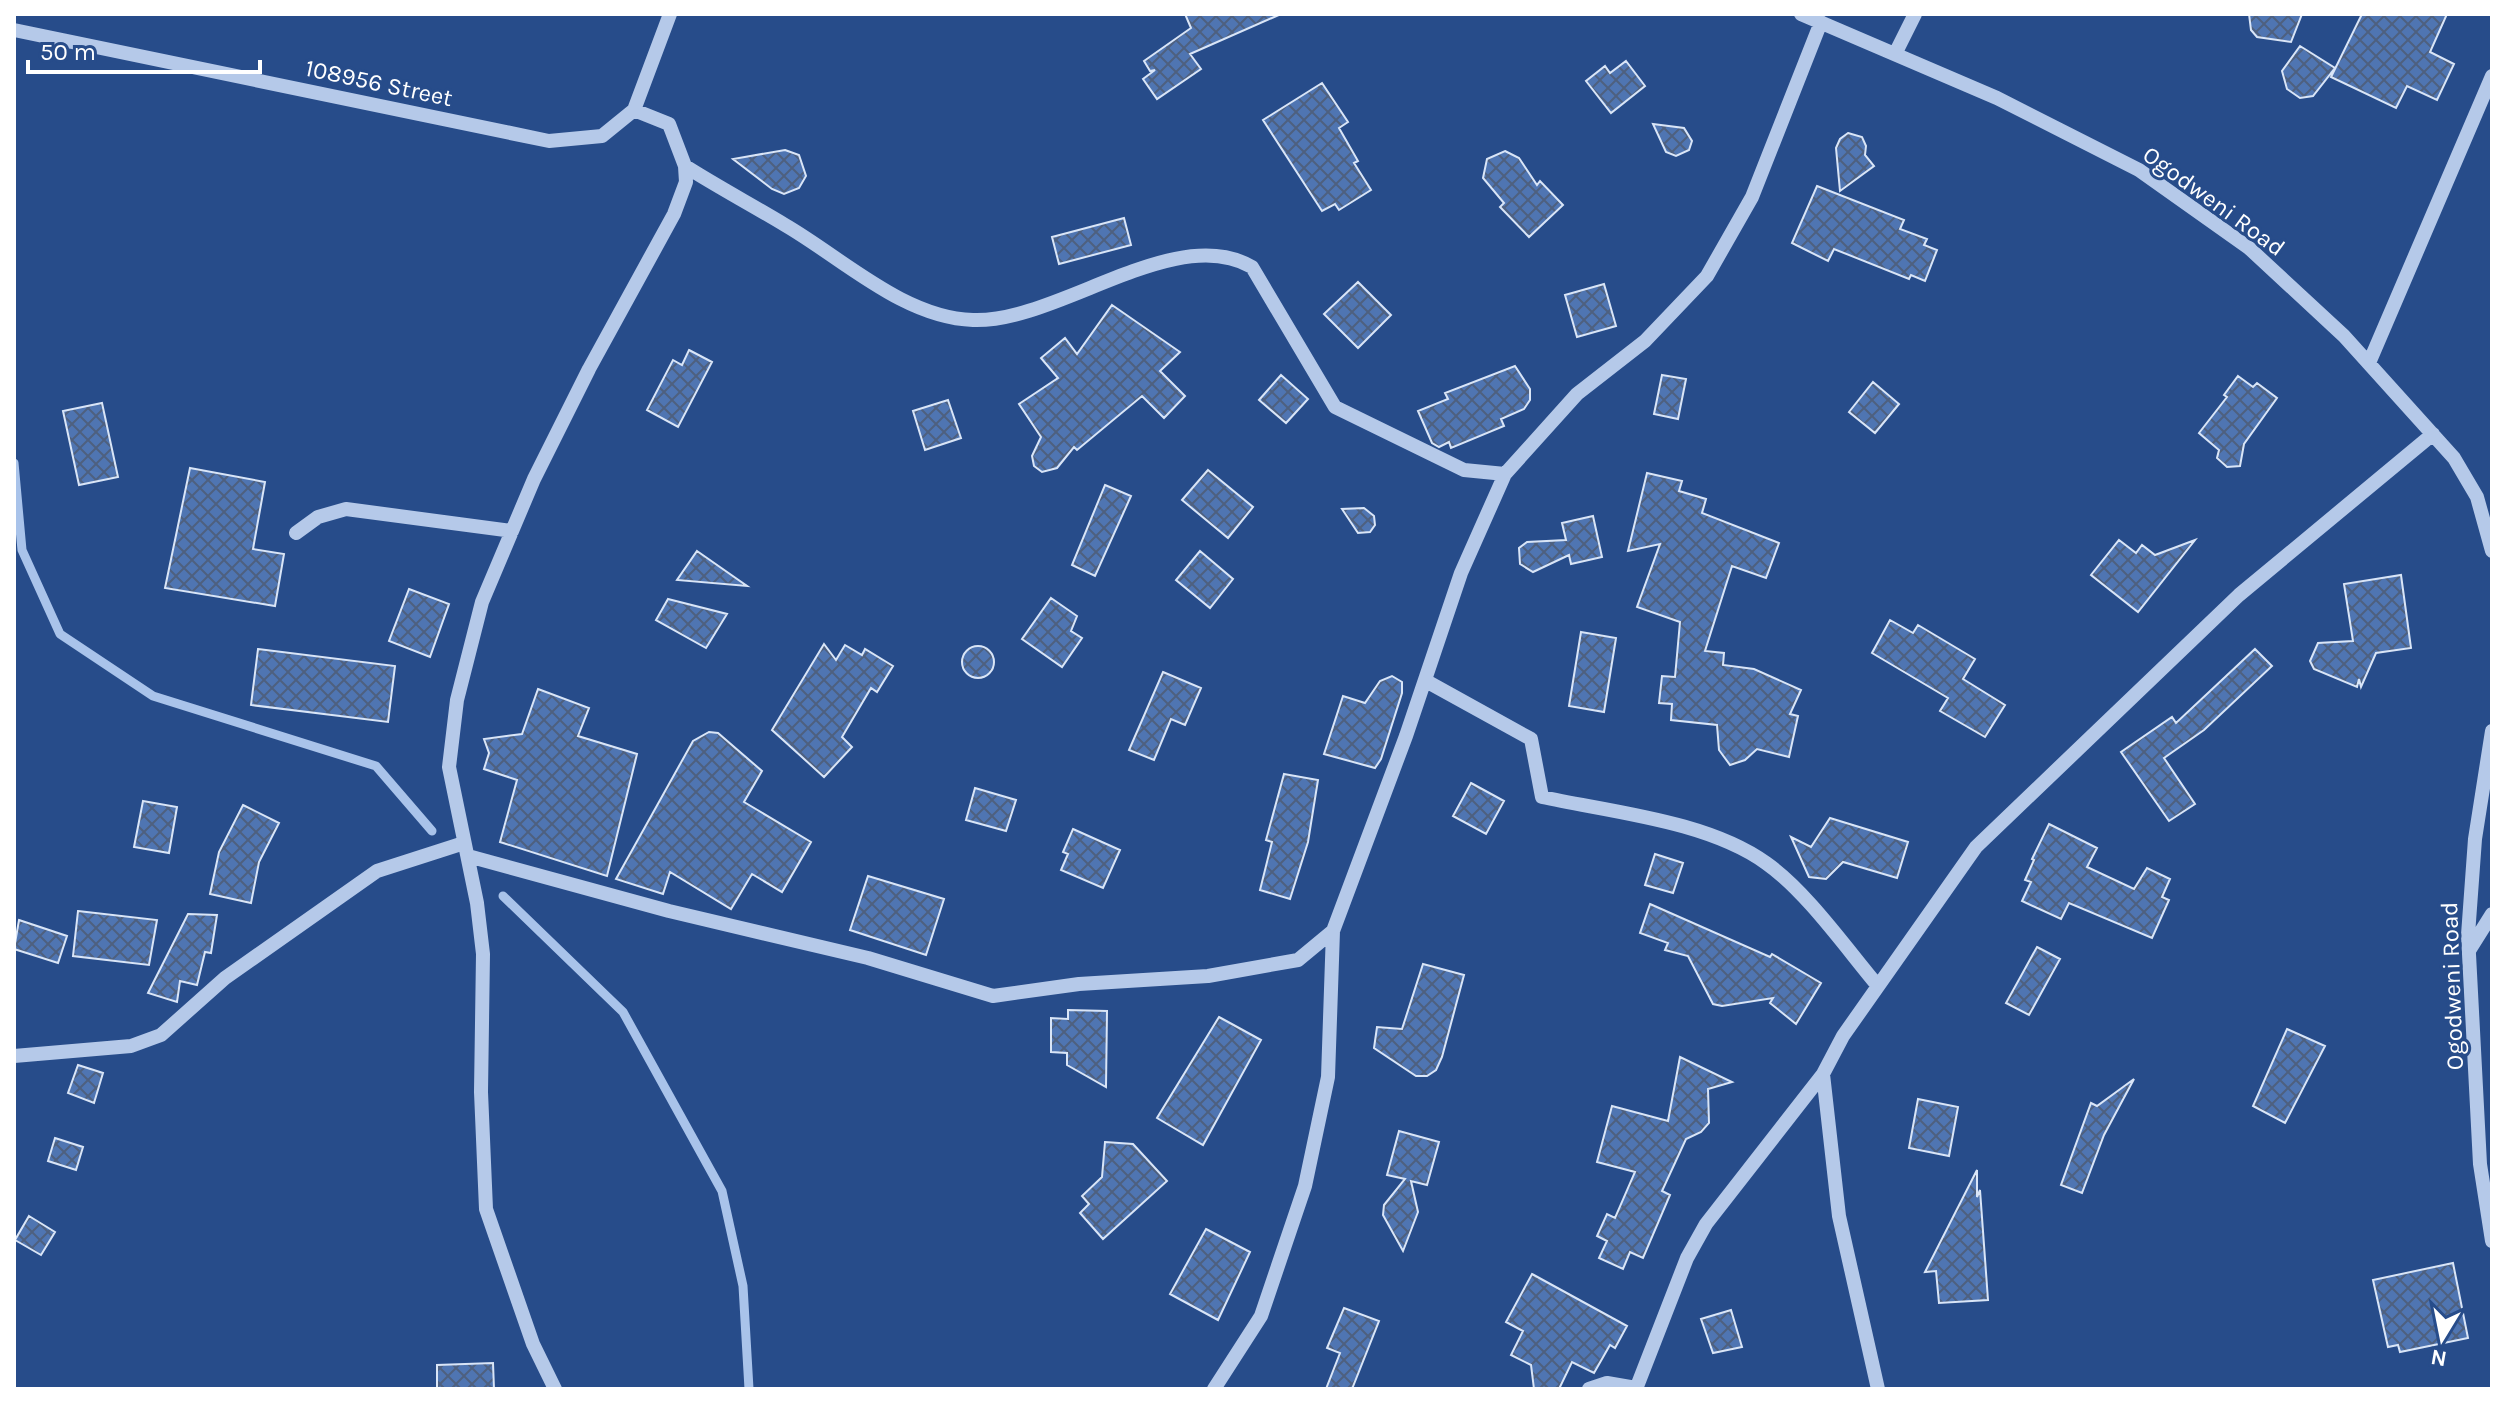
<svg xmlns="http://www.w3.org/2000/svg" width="2506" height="1403" viewBox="0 0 2506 1403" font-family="Karla,sans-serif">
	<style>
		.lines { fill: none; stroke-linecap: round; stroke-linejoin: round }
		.stream { stroke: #a9c3ea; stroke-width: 9 }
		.building { fill: url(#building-cross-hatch); stroke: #d9e5f7; stroke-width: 2 }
		.minor { stroke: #b5c9e9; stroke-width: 14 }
		.labels { text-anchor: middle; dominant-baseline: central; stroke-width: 6; stroke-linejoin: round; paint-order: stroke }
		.street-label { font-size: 24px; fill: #fff; stroke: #274c8a }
	</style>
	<defs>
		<pattern id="building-cross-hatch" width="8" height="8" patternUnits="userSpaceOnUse" patternTransform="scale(2)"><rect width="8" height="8" fill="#4f75b2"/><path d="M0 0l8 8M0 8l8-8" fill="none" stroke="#4e607f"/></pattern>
	</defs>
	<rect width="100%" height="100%" fill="#274c8a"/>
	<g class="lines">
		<!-- stream -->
		<path class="stream" d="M 14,463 L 22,550 L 60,634 L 153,696 L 376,766 L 432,831
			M 503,896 L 623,1012 L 722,1191 L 743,1286 L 749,1389"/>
	</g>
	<!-- building -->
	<path class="building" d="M 1185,14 L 1281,14 L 1190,54 L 1201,69 L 1157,99 L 1143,79 L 1155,70 L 1150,71 L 1144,61 L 1191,28 Z
		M 2249,14 L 2302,14 L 2291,42 L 2257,37 L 2251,30 Z
		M 2362,14 L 2447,14 L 2430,52 L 2454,64 L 2437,100 L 2407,86 L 2396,108 L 2331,77 Z
		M 2300,46 L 2335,68 L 2313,96 L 2300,98 L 2287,89 L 2282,71 Z
		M 1626,61 L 1645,86 L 1611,113 L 1586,81 L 1605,66 L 1610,73 Z
		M 1322,83 L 1348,122 L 1339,128 L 1358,161 L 1354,163 L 1371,190 L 1339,210 L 1335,204 L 1322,211 L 1263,120 Z
		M 1653,124 L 1684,128 L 1692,141 L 1689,150 L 1676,156 L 1666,152 Z
		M 1848,133 L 1862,137 L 1866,146 L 1865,155 L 1874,166 L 1840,191 L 1836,148 L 1840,139 Z
		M 785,150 L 799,155 L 806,176 L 799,188 L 784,194 L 772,189 L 733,159 Z
		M 1505,151 L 1519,158 L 1537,185 L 1540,181 L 1563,205 L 1529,237 L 1500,207 L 1504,203 L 1483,178 L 1487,159 Z
		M 1817,186 L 1904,220 L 1900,229 L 1927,239 L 1924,245 L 1937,250 L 1925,281 L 1911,275 L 1909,279 L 1834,249 L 1828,261 L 1792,243 Z
		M 1124,218 L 1131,245 L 1059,264 L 1052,237 Z
		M 1358,282 L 1391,315 L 1358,348 L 1324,314 Z
		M 1604,284 L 1616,326 L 1577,337 L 1565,295 Z
		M 1112,305 L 1180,352 L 1160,371 L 1185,396 L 1164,418 L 1142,396 L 1077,450 L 1074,447 L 1057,468 L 1042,472 L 1034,466 L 1032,456 L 1041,437 L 1019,404 L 1058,378 L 1041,358 L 1065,338 L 1077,354 Z
		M 689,350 L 712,362 L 678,427 L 647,410 L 673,360 L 682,365 Z
		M 1515,366 L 1530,389 L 1530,400 L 1524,409 L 1501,419 L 1504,426 L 1451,448 L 1449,442 L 1439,447 L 1432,443 L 1418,411 L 1448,399 L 1445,393 Z
		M 1281,375 L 1308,399 L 1286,423 L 1259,400 Z
		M 1662,375 L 1686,379 L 1678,419 L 1654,414 Z
		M 2238,376 L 2253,387 L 2257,383 L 2277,398 L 2244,444 L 2240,466 L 2227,467 L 2217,458 L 2219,450 L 2199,433 L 2227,397 L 2224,395 Z
		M 1873,382 L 1899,404 L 1875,433 L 1849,412 Z
		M 948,400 L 961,438 L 925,450 L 913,411 Z
		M 102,403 L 118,477 L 79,485 L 63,411 Z
		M 190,468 L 265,482 L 253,549 L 284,554 L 275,606 L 165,588 Z
		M 1208,470 L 1253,507 L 1228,538 L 1182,500 Z
		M 1647,473 L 1682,481 L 1679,491 L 1706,499 L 1702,513 L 1779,543 L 1766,578 L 1732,566 L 1705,651 L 1724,653 L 1723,665 L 1754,669 L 1801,690 L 1790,714 L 1798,716 L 1789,757 L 1757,749 L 1745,760 L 1730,765 L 1719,750 L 1717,725 L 1671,720 L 1672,704 L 1659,703 L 1662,676 L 1675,677 L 1680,622 L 1637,607 L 1660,544 L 1628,551 Z
		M 1105,485 L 1131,496 L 1095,576 L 1072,565 Z
		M 1364,508 L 1374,516 L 1375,525 L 1370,532 L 1358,533 L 1342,509 Z
		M 1593,516 L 1602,557 L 1571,564 L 1569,555 L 1533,572 L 1520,564 L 1519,548 L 1527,542 L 1566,540 L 1562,523 Z
		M 2119,540 L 2136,553 L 2142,545 L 2155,555 L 2195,540 L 2138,612 L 2091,575 Z
		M 697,551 L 747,586 L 677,580 Z
		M 1200,551 L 1233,579 L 1210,608 L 1176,580 Z
		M 2401,575 L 2411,648 L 2376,653 L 2361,687 L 2359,679 L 2357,687 L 2314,669 L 2310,661 L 2318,643 L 2353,641 L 2344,584 Z
		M 409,589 L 449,604 L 430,657 L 389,641 Z
		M 1051,598 L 1077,616 L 1071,631 L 1082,638 L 1062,667 L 1022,639 Z
		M 668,599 L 727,614 L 706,648 L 656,620 Z
		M 1890,620 L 1913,633 L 1918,625 L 1975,659 L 1963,679 L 2005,705 L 1985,737 L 1940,711 L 1948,698 L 1872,653 Z
		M 1581,632 L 1616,638 L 1604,712 L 1569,706 Z
		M 824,644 L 836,660 L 845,645 L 862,655 L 865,649 L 893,666 L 877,692 L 871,688 L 842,737 L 852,747 L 824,777 L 772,730 Z
		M962 662a16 16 0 1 1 32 0a16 16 0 1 1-32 0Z
		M 258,649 L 395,666 L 388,722 L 251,705 Z
		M 2255,649 L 2272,666 L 2204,730 L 2164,758 L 2195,804 L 2169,821 L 2121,752 L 2172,717 L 2176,723 Z
		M 1163,672 L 1201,688 L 1185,725 L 1171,719 L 1154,760 L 1129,750 Z
		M 1392,676 L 1402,682 L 1402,693 L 1381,759 L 1375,768 L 1324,754 L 1343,696 L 1365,703 L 1380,681 Z
		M 538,689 L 589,708 L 578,736 L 637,754 L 607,876 L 500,842 L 517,780 L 484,769 L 489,753 L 484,739 L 522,734 Z
		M 709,732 L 718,733 L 762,771 L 744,802 L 811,842 L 782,892 L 752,874 L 731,909 L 670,872 L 663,894 L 616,879 L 693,741 Z
		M 1284,774 L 1318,780 L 1308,842 L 1290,899 L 1260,890 L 1272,842 L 1266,840 Z
		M 1471,783 L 1504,801 L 1486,834 L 1453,816 Z
		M 975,788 L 1016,800 L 1006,831 L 966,820 Z
		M 143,801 L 177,807 L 169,853 L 134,847 Z
		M 243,805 L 279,823 L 259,862 L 251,903 L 210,894 L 219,852 Z
		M 1830,818 L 1908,842 L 1897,878 L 1843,862 L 1826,879 L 1809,877 L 1791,837 L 1811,847 Z
		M 2049,824 L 2097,848 L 2087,867 L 2134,889 L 2147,868 L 2170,879 L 2162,897 L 2169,900 L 2152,938 L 2069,903 L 2061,919 L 2022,901 L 2031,882 L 2025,880 L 2034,860 L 2032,859 Z
		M 1073,829 L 1120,850 L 1103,888 L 1061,870 L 1068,854 L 1063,852 Z
		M 1655,854 L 1683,863 L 1673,893 L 1645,885 Z
		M 868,876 L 944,899 L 926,955 L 850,930 Z
		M 1650,904 L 1770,957 L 1772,954 L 1821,983 L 1796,1024 L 1770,1003 L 1773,998 L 1722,1006 L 1713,1004 L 1688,956 L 1665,950 L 1668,943 L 1640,933 Z
		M 78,911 L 157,920 L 149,965 L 73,956 Z
		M 188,914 L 217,915 L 211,953 L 205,952 L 197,985 L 180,981 L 177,1002 L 148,993 Z
		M 19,920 L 67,936 L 58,963 L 14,949 Z
		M 2037,947 L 2060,959 L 2029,1015 L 2006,1003 Z
		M 1423,964 L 1464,975 L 1442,1057 L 1436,1070 L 1427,1076 L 1416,1076 L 1374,1048 L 1377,1027 L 1402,1029 Z
		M 1068,1010 L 1107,1011 L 1106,1087 L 1067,1065 L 1067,1053 L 1051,1052 L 1051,1018 L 1068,1019 Z
		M 1219,1017 L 1261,1040 L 1203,1145 L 1157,1118 Z
		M 2287,1029 L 2325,1046 L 2285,1123 L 2253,1106 Z
		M 1680,1057 L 1732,1082 L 1708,1089 L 1709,1123 L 1701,1132 L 1686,1139 L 1662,1191 L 1670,1195 L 1643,1258 L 1630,1252 L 1623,1269 L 1599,1258 L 1607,1241 L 1597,1236 L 1607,1214 L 1615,1218 L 1635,1172 L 1597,1162 L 1612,1106 L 1668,1121 Z
		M 78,1065 L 103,1073 L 94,1103 L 68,1093 Z
		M 2134,1079 L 2104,1135 L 2082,1193 L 2061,1185 L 2091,1103 L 2097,1106 Z
		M 1918,1099 L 1958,1107 L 1949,1156 L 1909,1148 Z
		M 1399,1131 L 1439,1142 L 1427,1185 L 1411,1181 L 1418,1212 L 1403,1251 L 1383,1215 L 1384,1205 L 1405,1179 L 1387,1175 Z
		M 55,1138 L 83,1147 L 76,1170 L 48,1161 Z
		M 1105,1142 L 1133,1144 L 1167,1181 L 1103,1239 L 1080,1213 L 1089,1204 L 1082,1196 L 1102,1177 Z
		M 1977,1170 L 1977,1197 L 1980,1190 L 1988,1300 L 1939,1303 L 1936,1271 L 1925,1272 Z
		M 29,1216 L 55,1232 L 41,1255 L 15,1240 Z
		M 1206,1229 L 1250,1252 L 1218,1320 L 1170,1294 Z
		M 2453,1263 L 2468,1338 L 2400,1352 L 2398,1345 L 2388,1347 L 2373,1280 Z
		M 1532,1274 L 1627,1326 L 1615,1348 L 1610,1345 L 1594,1373 L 1572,1362 L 1559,1389 L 1534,1389 L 1531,1365 L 1511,1355 L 1523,1331 L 1506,1322 Z
		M 1344,1308 L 1379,1321 L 1352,1389 L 1326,1389 L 1340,1353 L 1327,1348 Z
		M 1731,1310 L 1742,1347 L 1713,1353 L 1701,1319 Z
		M 493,1363 L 494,1389 L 437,1389 L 437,1365 Z"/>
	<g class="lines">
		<!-- minor -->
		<path class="minor" d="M 1801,14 L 1997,98 L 2139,170 L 2249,248 L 2344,336 L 2454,458 L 2477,497 L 2492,551
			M 14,30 L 549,141 L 602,136 L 634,110
			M 1895,54 L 1915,14
			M 634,110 L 670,14
			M 685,166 C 718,187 752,205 785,225 C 842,258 904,318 973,320 C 1058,323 1175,222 1252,267 L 1335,407 L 1464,470 L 1505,474
			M 2369,363 L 2492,76
			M 296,533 L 318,517 L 346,509 L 512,531
			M 1426,681 L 1531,739 L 1542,797 C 1611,812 1708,821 1766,863 C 1806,891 1846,948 1878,986
			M 2492,731 L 2475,839 L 2468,935 L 2480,1164 L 2492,1241
			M 468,856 L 669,911 L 868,958 L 993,996 L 1079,984 L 1208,976 L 1298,960 L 1333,931 L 1406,736 L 1461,573 L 1505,474 L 1577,394 L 1645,341 L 1707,276 L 1752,197 L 1821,22
			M 2470,949 L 2492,914
			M 14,1056 L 131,1046 L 161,1035 L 225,978 L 377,871 L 464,843
			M 1823,1074 L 1839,1216 L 1878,1389
			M 555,1389 L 533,1344 L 486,1209 L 481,1092 L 483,954 L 477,903 L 449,767 L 457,700 L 482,602 L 534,479 L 589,369 L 674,214 L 686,182 L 685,166 L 669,124 L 634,110
			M 1214,1389 L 1261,1316 L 1305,1186 L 1328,1077 L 1333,931
			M 1589,1389 L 1607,1383 L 1636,1388
			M 1636,1389 L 1687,1258 L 1706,1224 L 1823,1074 L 1843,1036 L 1976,847 L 2239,595 L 2433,434"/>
	</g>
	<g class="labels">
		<!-- street labels -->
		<g class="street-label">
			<text transform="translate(379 83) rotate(12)">108956 Street</text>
			<text transform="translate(2214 201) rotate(36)">Ogodweni Road</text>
			<text transform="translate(2452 986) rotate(-92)">Ogodweni Road</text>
		</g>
	</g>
	<!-- border -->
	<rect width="2506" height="1403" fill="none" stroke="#ffffff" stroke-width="32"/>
	<!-- north arrow -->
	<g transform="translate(2442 1339) rotate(190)" stroke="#274c8a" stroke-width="6" paint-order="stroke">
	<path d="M0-6L14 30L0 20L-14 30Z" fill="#ffffff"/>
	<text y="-12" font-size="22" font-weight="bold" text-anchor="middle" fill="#ffffff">N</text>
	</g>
	<!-- scale -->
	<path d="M28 60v12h232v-12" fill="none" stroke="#ffffff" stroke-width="4"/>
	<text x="40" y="60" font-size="24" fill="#ffffff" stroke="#274c8a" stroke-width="6" paint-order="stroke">50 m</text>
</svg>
